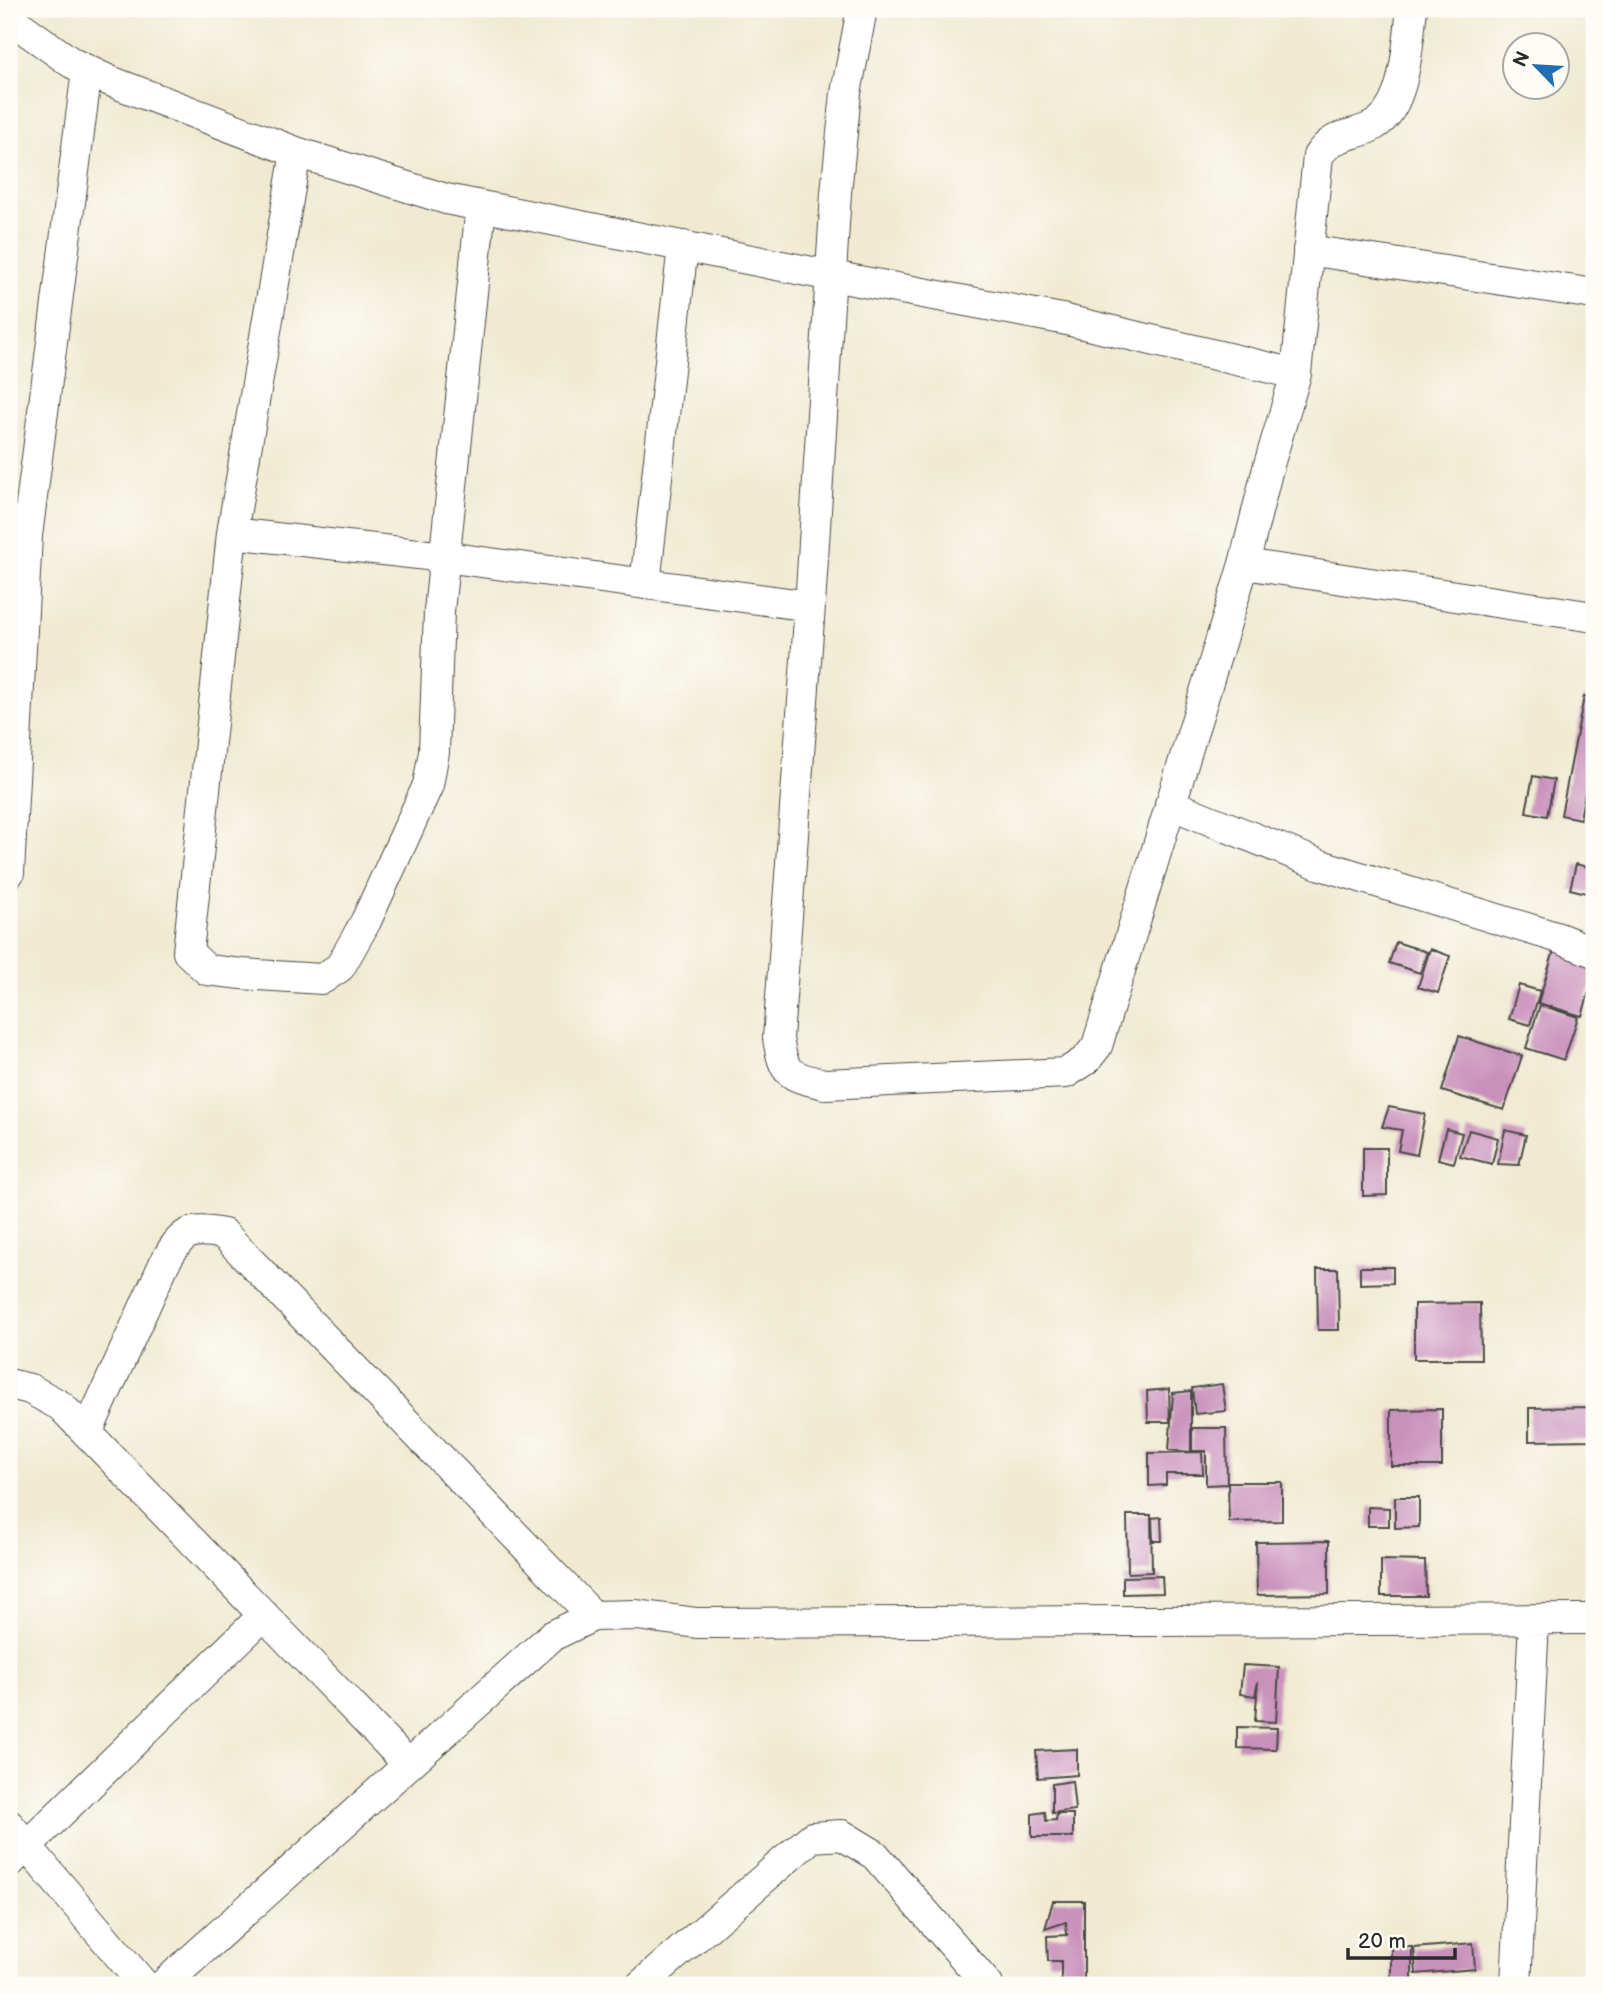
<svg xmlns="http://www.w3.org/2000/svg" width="1603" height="1994" viewBox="0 0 1603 1994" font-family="'Balsamiq Sans',sans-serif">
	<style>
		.building { fill: #c990bc }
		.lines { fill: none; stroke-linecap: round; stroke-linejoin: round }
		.street-casing { stroke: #494844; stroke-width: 32 }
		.street { stroke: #fff; stroke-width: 30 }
	</style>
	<rect width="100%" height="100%" fill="#fdfcf7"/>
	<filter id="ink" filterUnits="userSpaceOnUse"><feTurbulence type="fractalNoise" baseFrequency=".0143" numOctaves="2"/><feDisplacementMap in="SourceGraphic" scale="14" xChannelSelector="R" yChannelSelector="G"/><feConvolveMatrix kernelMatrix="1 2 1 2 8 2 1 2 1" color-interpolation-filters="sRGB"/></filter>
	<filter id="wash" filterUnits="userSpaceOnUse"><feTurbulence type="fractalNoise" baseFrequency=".00686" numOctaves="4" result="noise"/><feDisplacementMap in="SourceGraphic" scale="28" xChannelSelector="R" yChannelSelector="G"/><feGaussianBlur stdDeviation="1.57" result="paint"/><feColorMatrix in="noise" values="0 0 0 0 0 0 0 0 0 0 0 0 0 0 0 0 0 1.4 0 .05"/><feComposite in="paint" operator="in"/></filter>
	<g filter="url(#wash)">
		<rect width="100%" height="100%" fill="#f0ead1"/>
		<g id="blocks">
			<!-- building -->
			<path class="building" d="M 1584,697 L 1594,699 L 1594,747 L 1580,819 L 1561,815 Z
				M 1533,776 L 1554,780 L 1547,816 L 1526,812 Z
				M 1593,781 L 1594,781 L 1594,822 L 1585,819 Z
				M 1576,864 L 1594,869 L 1594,895 L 1570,889 Z
				M 1396,942 L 1427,952 L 1420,973 L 1389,963 Z
				M 1556,944 L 1594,955 L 1594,975 L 1582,1016 L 1538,1003 Z
				M 1430,949 L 1450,956 L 1438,993 L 1418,987 Z
				M 1519,985 L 1540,991 L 1530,1025 L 1509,1019 Z
				M 1540,1005 L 1578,1017 L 1564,1060 L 1526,1048 Z
				M 1459,1036 L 1522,1056 L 1504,1110 L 1442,1091 Z
				M 1389,1107 L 1425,1114 L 1417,1155 L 1398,1151 L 1402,1130 L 1382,1127 Z
				M 1446,1129 L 1462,1133 L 1454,1163 L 1438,1159 Z
				M 1469,1130 L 1498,1138 L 1492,1164 L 1460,1156 Z
				M 1505,1130 L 1526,1135 L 1519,1165 L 1498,1164 Z
				M 1363,1148 L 1387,1148 L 1387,1195 L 1363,1196 Z
				M 1591,1231 L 1594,1231 L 1594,1325 L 1592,1325 Z
				M 1360,1267 L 1393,1267 L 1393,1283 L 1360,1284 Z
				M 1317,1269 L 1338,1269 L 1339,1330 L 1318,1330 Z
				M 1480,1303 L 1481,1359 L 1414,1359 L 1414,1304 Z
				M 1222,1384 L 1226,1411 L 1195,1414 L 1192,1388 Z
				M 1169,1389 L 1170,1422 L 1148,1422 L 1147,1391 Z
				M 1191,1391 L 1191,1452 L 1169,1450 L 1173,1393 Z
				M 1594,1407 L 1594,1440 L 1529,1441 L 1529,1408 Z
				M 1442,1409 L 1442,1466 L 1391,1466 L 1391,1410 Z
				M 1192,1428 L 1226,1428 L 1227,1484 L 1206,1485 L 1206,1451 L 1192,1451 Z
				M 1202,1452 L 1203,1474 L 1166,1474 L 1166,1485 L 1149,1486 L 1149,1453 Z
				M 1228,1482 L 1282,1482 L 1282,1521 L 1229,1522 Z
				M 1395,1497 L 1419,1497 L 1419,1527 L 1395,1528 Z
				M 1368,1507 L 1389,1508 L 1389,1526 L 1368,1526 Z
				M 1127,1515 L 1151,1515 L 1152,1572 L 1128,1573 Z
				M 1161,1517 L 1162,1541 L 1153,1541 L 1152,1518 Z
				M 1329,1541 L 1329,1594 L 1257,1595 L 1256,1542 Z
				M 1381,1560 L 1425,1561 L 1426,1596 L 1381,1596 Z
				M 1162,1576 L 1163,1593 L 1123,1594 L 1123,1577 Z
				M 1243,1665 L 1279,1667 L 1276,1722 L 1255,1721 L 1258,1682 L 1255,1696 L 1240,1694 Z
				M 1237,1727 L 1277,1728 L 1276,1749 L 1237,1748 Z
				M 1077,1749 L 1077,1775 L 1038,1778 L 1036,1751 Z
				M 1072,1781 L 1075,1810 L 1052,1813 L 1052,1784 Z
				M 1045,1812 L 1046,1821 L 1056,1820 L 1057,1814 L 1073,1814 L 1073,1837 L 1032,1837 L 1032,1814 Z
				M 1053,1901 L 1084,1901 L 1084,1985 L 1061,1985 L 1061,1961 L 1048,1961 L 1047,1936 L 1067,1935 L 1066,1922 L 1045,1929 Z
				M 1473,1943 L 1475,1969 L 1416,1974 L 1414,1948 Z
				M 1391,1947 L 1412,1947 L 1412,1985 L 1391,1985 Z"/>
		</g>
	</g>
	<g filter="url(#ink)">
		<use href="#blocks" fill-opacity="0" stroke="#494844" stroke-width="2"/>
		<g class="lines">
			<!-- street casing -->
			<g class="street-casing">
				<path id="street" d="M 862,9 L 846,93 L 836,193 L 810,606 L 778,1038 C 784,1076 789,1076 825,1084 L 1066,1073 L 1086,1060 L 1097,1046 L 1244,564 L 1268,468 L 1296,374 L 1318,156 C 1332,135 1347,137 1369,128 C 1407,112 1407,45 1412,9
					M 9,18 L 72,63 L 110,81 L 296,152 L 446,199 L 832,276 L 1062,319 L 1296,374
					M 296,152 L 232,533 L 188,952 L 207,970 L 242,974 L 322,979 L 340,967 L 366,921 L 428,785 L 434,752 L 439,611 L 481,206
					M 1308,250 L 1594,294
					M 232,533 L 445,557 L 810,606
					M 1244,564 L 1594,617
					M 645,584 L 683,246
					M 1170,804 L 1321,865 L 1556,937 L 1594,952
					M 9,873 L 27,536 L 87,70
					M 9,1384 L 30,1389 L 61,1406 L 408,1764
					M 87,1433 L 164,1264 C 182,1232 187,1227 224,1234 L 593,1616
					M 9,1825 L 144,1985
					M 9,1863 L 264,1615
					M 163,1985 L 552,1636 L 593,1616 L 637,1615 L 697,1623 L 1594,1619
					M 641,1985 L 812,1837 L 842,1835 L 875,1855 L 988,1985
					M 1516,1985 L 1534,1621"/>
			</g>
			<!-- street -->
			<use href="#street" class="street"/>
		</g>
	</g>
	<!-- margin -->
	<rect width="1603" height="1994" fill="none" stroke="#fdfcf7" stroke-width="35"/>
	<!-- north arrow -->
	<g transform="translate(1536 66) rotate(295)"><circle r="33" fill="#fdfcf7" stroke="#a9a8a5" stroke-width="2"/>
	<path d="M0-5L12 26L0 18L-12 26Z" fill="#1f6fb2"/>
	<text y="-10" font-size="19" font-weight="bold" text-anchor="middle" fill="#2b2b2b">N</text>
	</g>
	<!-- scale -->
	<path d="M1348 1948v10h107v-10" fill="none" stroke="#2b2b2b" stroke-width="3.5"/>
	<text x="1358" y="1948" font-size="21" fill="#2b2b2b" stroke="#fdfcf7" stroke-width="5" paint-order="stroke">20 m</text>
</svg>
